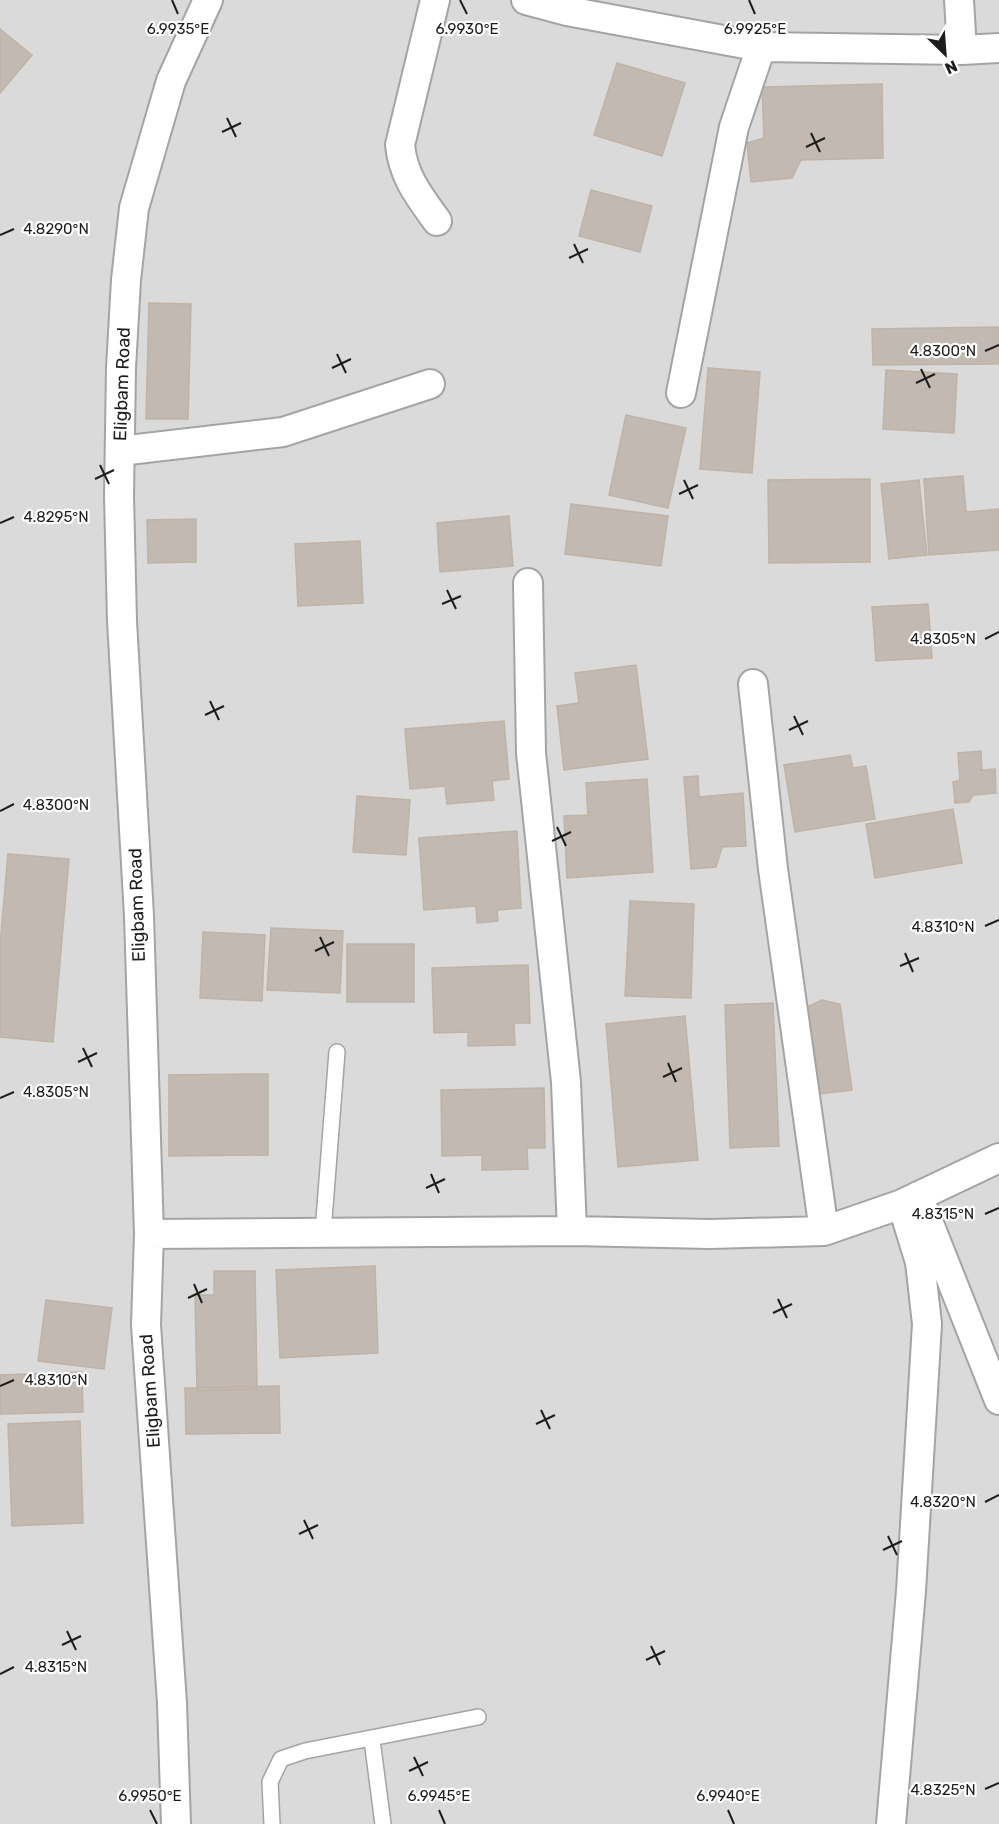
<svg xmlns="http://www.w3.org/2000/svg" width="999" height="1824" viewBox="0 0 999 1824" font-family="Rubik,sans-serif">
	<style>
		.residential { fill: #dbdada }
		.building { fill: #c2bab2; stroke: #bfb2a6; stroke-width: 1.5 }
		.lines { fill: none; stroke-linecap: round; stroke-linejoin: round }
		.lane-casing { stroke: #a4a4a4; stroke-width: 18 }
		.street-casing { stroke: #a4a4a4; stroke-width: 32 }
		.lane { stroke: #fff; stroke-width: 15 }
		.street { stroke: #fff; stroke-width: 28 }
		.ticks { fill: none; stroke: #1d1d1d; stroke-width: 2 }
		.labels { text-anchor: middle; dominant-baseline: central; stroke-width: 4.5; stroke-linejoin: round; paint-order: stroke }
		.street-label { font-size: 18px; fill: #1d1d1d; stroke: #fff }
		.ticks-label { font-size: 15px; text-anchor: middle; fill: #1d1d1d; stroke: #fff; stroke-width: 4.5; stroke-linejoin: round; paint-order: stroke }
	</style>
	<rect width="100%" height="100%" fill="#eeebe3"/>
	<!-- residential -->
	<path class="residential" d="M 0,0 L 999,0 L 999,1824 L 0,1824 Z"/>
	<!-- building -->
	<path class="building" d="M 0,29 L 32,55 L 0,93 Z
		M 617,63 L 685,83 L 662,156 L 594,135 Z
		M 882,84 L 883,158 L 801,160 L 792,178 L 751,182 L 747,143 L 764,138 L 762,87 Z
		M 591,190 L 652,206 L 640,252 L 579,236 Z
		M 149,303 L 191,304 L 188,419 L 146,419 Z
		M 999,327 L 999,364 L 873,365 L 872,329 Z
		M 708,368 L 760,372 L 752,473 L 700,469 Z
		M 886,370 L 957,374 L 954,433 L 883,429 Z
		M 626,415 L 686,428 L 668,508 L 609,495 Z
		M 963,476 L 966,512 L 999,509 L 999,550 L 929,555 L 924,479 Z
		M 870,479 L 870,562 L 769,563 L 768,480 Z
		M 919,480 L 927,555 L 889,559 L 881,484 Z
		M 571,504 L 668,516 L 661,566 L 565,554 Z
		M 509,516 L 513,566 L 440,572 L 437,523 Z
		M 196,519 L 196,562 L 148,563 L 147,520 Z
		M 360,541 L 363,603 L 298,606 L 295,544 Z
		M 928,604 L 932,658 L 876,661 L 872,607 Z
		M 636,665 L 648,759 L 564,770 L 557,706 L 579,703 L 575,673 Z
		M 504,721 L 509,779 L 492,781 L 494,800 L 447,804 L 445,786 L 410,789 L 405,729 Z
		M 981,751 L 982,770 L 995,769 L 996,793 L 973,795 L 969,802 L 955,803 L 953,782 L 960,780 L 958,753 Z
		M 850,755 L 853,768 L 866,766 L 875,819 L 795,832 L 784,765 Z
		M 698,776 L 699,797 L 743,793 L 746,846 L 722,847 L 716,867 L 691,869 L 684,777 Z
		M 647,779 L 653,872 L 567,878 L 564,816 L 588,815 L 586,783 Z
		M 357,796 L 410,800 L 406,855 L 353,852 Z
		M 953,809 L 962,863 L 875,878 L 866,824 Z
		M 517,831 L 521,908 L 497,910 L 498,921 L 477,923 L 476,906 L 424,910 L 419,838 Z
		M 8,854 L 69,859 L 53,1042 L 0,1037 L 0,945 Z
		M 630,901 L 694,904 L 691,998 L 625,996 Z
		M 271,928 L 343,931 L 340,993 L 267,990 Z
		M 203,932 L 265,935 L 262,1001 L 200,998 Z
		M 347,944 L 414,944 L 414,1002 L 347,1002 Z
		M 528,965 L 530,1023 L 514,1023 L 515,1045 L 468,1046 L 468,1032 L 434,1033 L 432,968 Z
		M 822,1000 L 840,1004 L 852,1090 L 819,1094 L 807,1007 Z
		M 773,1003 L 779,1146 L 730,1148 L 725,1005 Z
		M 685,1016 L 698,1160 L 618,1167 L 606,1024 Z
		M 268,1074 L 268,1155 L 169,1156 L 169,1075 Z
		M 544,1088 L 545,1148 L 527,1148 L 528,1169 L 482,1170 L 482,1155 L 442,1156 L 441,1090 Z
		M 375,1266 L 378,1353 L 280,1358 L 276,1270 Z
		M 214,1271 L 255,1271 L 257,1389 L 197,1391 L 195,1295 L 214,1295 Z
		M 46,1300 L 112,1308 L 104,1369 L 38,1361 Z
		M 82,1372 L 83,1412 L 0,1414 L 0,1375 Z
		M 279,1386 L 280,1433 L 186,1434 L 185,1388 Z
		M 80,1421 L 83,1523 L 12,1526 L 8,1424 Z"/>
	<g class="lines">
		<!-- lane casing -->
		<g class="lane-casing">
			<path id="lane" d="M 323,1232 L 337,1052
				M 372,1740 L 383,1824
				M 272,1824 L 270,1782 L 281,1759 L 305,1751 L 478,1717"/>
		</g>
		<!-- street casing -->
		<g class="street-casing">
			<path id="street" d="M 435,0 L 400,145 C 403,176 419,196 437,221
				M 526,0 L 567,11 L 761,47 L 962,50 L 999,48
				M 959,0 L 962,50
				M 681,393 L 734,127 L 761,47
				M 120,451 L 283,432 L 430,384
				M 528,583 L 531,753 L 566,1082 L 572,1231
				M 753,684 L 773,869 L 824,1231
				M 918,1196 L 999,1400
				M 149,1234 L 572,1231 L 710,1234 L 824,1231 L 902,1204 L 999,1158
				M 176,1824 L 172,1703 L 146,1325 L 149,1234 L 139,916 L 122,621 L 119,496 L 121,368 L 126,280 L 134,208 L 171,81 L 208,0
				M 891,1824 L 911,1591 L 927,1324 L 920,1262 L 902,1204"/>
		</g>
		<!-- lane -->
		<use href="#lane" class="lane"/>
		<!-- street -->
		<use href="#street" class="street"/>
	</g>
	<!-- ticks -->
	<path class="ticks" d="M 172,0 L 178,14M 460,0 L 467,14M 749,0 L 755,14M 227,118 L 236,137M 222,132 L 241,123M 811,133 L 820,152M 806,147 L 825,138M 0,235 L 14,229M 574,244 L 583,263M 569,258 L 588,249M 985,351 L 999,345M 337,354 L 346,373M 332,368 L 351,359M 921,369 L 930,388M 916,383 L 935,374M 100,465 L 109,484M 95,479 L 114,470M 684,480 L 693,499M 679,494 L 698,485M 0,523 L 14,517M 447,590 L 456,609M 442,604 L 461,596M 985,639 L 999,632M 210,701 L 219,720M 205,715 L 224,706M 794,716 L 803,735M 789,730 L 808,721M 0,811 L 14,804M 557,827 L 566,846M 552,841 L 571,832M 985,926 L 999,920M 320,937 L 329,956M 315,951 L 334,942M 905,953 L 913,972M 900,966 L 919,958M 83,1048 L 92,1067M 78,1062 L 97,1053M 668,1063 L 676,1082M 663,1077 L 682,1068M 0,1098 L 14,1092M 431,1174 L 439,1193M 426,1188 L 445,1179M 985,1214 L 999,1208M 194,1284 L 202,1303M 188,1298 L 207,1289M 778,1299 L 787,1318M 773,1313 L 792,1304M 0,1386 L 14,1380M 541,1410 L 550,1429M 536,1424 L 555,1415M 985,1502 L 999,1495M 304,1520 L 313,1539M 299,1534 L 318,1525M 888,1536 L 897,1555M 883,1550 L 902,1541M 67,1631 L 76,1650M 62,1645 L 81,1636M 651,1646 L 660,1665M 646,1660 L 665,1651M 0,1674 L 14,1667M 414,1757 L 423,1776M 409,1771 L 428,1762M 985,1789 L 999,1783M 150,1810 L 157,1824M 439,1810 L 445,1824M 728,1810 L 734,1824"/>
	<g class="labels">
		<!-- street labels -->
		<g class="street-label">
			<text transform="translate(122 384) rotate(-88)">Eligbam Road</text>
			<text transform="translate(137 905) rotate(-92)">Eligbam Road</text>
			<text transform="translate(150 1391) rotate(-94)">Eligbam Road</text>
		</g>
	</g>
	<g class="ticks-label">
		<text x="178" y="34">6.9935°E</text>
		<text x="467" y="34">6.9930°E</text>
		<text x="755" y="34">6.9925°E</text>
		<text x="56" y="234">4.8290°N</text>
		<text x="943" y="356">4.8300°N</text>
		<text x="56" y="522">4.8295°N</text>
		<text x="943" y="644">4.8305°N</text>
		<text x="56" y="810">4.8300°N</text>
		<text x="943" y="932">4.8310°N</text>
		<text x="56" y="1097">4.8305°N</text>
		<text x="943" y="1219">4.8315°N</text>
		<text x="56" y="1385">4.8310°N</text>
		<text x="943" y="1507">4.8320°N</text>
		<text x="56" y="1672">4.8315°N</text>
		<text x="943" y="1795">4.8325°N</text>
		<text x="150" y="1801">6.9950°E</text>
		<text x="439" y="1801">6.9945°E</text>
		<text x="728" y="1801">6.9940°E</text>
	</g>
	<!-- north arrow -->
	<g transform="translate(945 54) rotate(155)" stroke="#ffffff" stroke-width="4.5" paint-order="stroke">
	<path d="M0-4.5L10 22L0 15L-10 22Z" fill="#1d1d1d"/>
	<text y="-9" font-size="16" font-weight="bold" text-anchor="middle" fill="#1d1d1d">N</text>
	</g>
</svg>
